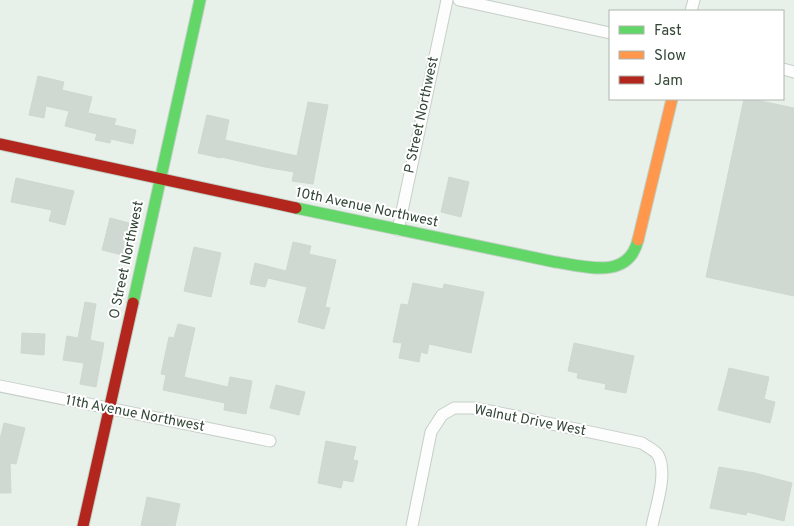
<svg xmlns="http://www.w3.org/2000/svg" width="794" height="526" viewBox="0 0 794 526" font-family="Overpass,sans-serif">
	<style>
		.building { fill: #cfd8d1; stroke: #ced8d0 }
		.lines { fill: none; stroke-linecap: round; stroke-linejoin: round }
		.street-casing { stroke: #c6cec8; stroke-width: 13 }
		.fast-casing { stroke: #c0d1c5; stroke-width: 13 }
		.slow-casing { stroke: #c0d1c5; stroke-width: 13 }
		.jam-casing { stroke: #c0d1c5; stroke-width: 13 }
		.street { stroke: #fcfdfc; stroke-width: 11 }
		.fast { stroke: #63d668; stroke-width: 11 }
		.slow { stroke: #ff974d; stroke-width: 11 }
		.jam { stroke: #b3261e; stroke-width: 11 }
		.labels { text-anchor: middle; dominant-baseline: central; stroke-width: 4; stroke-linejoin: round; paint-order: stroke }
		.street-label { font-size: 14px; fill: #344737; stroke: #fff }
	</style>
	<rect width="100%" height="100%" fill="#e8f0ea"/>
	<!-- building -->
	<path class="building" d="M 38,76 L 64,82 L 62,90 L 92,97 L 88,113 L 116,119 L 114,125 L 136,130 L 133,144 L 111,139 L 110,143 L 95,140 L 97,134 L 65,126 L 69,111 L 46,106 L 44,118 L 29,115 Z
		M 744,99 L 751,99 L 794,108 L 794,296 L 706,277 Z
		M 308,102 L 328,105 L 313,184 L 292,181 L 294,172 L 265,167 L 221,157 L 221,158 L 198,153 L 207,115 L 229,120 L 225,140 L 297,156 Z
		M 449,177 L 469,182 L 461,217 L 441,212 Z
		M 16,178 L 74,191 L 65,225 L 49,221 L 52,210 L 11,202 Z
		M 110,218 L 133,224 L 126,256 L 102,250 Z
		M 293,242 L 311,246 L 309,254 L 336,260 L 325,307 L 330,308 L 324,329 L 298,322 L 307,287 L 268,278 L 265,287 L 250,284 L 255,263 L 286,271 Z
		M 194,247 L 221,253 L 211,297 L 184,291 Z
		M 413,283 L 443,289 L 444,284 L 484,292 L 471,353 L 429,344 L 427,354 L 421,352 L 419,362 L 399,358 L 402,343 L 393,342 L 401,304 L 408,305 Z
		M 85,302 L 96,304 L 90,340 L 104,343 L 96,387 L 80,384 L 84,363 L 63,360 L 67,336 L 78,338 Z
		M 178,324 L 195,328 L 184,377 L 228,387 L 230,377 L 252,381 L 246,414 L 224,410 L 225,403 L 163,390 L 166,375 L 161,374 L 169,337 L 174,338 Z
		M 22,333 L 45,334 L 44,355 L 21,353 Z
		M 574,343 L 634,356 L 626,393 L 605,389 L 606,384 L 577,378 L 578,373 L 568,371 Z
		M 729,368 L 769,377 L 764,399 L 775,402 L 770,423 L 718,410 Z
		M 276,385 L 305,392 L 299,415 L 270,408 Z
		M 4,423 L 25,428 L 16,464 L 10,463 L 11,493 L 0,493 L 0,439 Z
		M 326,441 L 356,447 L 353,460 L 358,461 L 353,482 L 343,480 L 341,488 L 318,483 Z
		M 719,467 L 755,473 L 792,483 L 784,521 L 747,512 L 746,515 L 710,508 Z
		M 147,497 L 180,504 L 175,526 L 141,526 Z"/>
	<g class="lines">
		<!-- street casing -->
		<g class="street-casing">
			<path id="street" d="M 459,0 L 610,33
				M 691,11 L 694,0
				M 783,69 L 794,72
				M 398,230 L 447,0
				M 0,386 L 270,441
				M 412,526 L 431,432 L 442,415 L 454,408 L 473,408 L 495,412 L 642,443 C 647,447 655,450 658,455 C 668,473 656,506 652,526"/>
		</g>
		<!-- fast casing -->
		<g class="fast-casing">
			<path id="fast" d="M 296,208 L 555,262 C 585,266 628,281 638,240
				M 133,303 L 200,0"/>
		</g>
		<!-- slow casing -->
		<g class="slow-casing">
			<path id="slow" d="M 638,240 L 672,99"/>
		</g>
		<!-- jam casing -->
		<g class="jam-casing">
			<path id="jam" d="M 0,144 L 296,208
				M 83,526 L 133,303"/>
		</g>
		<!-- street -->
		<use href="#street" class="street"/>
		<!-- fast -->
		<use href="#fast" class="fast"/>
		<!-- slow -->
		<use href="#slow" class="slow"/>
		<!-- jam -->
		<use href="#jam" class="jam"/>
	</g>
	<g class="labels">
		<!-- street labels -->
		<g class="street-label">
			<text transform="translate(422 115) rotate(-78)">P Street Northwest</text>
			<text transform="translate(367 208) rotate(12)">10th Avenue Northwest</text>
			<text transform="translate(127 260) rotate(-78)">O Street Northwest</text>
			<text transform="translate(135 414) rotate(11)">11th Avenue Northwest</text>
			<text transform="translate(530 421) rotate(11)">Walnut Drive West</text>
		</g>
	</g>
	<!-- legend -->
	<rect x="609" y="10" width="175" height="90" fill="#ffffff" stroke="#aeb5af"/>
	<rect x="619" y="26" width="25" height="8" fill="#63d668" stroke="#aeb5af"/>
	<text x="654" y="35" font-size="15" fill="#344737">Fast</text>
	<rect x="619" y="51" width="25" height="8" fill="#ff974d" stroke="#aeb5af"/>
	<text x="654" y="60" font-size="15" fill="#344737">Slow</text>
	<rect x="619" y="76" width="25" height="8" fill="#b3261e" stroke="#aeb5af"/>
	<text x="654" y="85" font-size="15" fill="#344737">Jam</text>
</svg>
